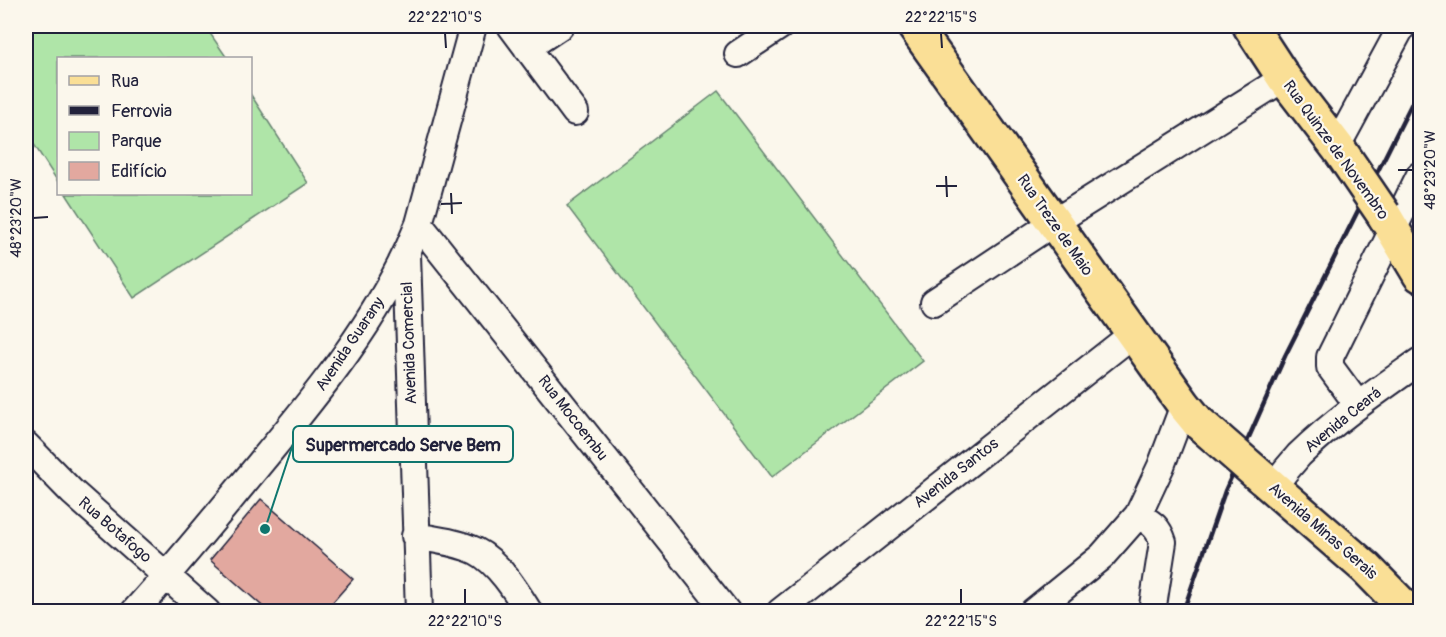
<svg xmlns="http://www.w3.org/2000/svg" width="1446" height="637" viewBox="0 0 1446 637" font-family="Pangolin,sans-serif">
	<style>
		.green { fill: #afe5a8; stroke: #688472; stroke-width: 1.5 }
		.building { fill: #e2a89f; stroke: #22223b; stroke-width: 1.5 }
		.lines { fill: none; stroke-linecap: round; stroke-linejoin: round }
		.minor-casing { stroke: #22223b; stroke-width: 30 }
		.major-casing { stroke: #22223b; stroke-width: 38 }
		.minor { stroke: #fbf7ec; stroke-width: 26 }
		.major { stroke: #fadf96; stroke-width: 33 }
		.rail { stroke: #22223b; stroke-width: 4.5 }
		.major-bridge-casing { stroke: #22223b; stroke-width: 38; stroke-linecap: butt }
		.major-bridge { stroke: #fadf96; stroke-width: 33 }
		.ticks { fill: none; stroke: #22223b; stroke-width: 2 }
		.labels { text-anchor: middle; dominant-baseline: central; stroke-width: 4.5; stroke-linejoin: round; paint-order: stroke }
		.street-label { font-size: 16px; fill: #22223b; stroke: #fbf7ec }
		.leader { fill: none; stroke: #0f766e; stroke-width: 2 }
		.callout-dot { fill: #0f766e; stroke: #fbf7ec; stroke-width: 2 }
		.callout { fill: #fbf7ec; stroke: #0f766e; stroke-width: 2 }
		.callout-label { font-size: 18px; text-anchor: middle; font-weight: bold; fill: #22223b }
		.neatline { fill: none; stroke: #22223b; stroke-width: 2 }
		.ticks-label { font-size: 15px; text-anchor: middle; fill: #22223b }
	</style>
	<rect width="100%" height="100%" fill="#fbf7ec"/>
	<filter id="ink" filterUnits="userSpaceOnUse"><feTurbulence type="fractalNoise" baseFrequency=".0167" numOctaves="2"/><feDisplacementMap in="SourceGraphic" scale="12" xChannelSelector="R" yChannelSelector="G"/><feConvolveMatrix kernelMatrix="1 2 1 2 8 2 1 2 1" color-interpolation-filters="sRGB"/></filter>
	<g filter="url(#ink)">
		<!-- green -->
		<path class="green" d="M 26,26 L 205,26 L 227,58 L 58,58 L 58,182 L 26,132 Z
			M 718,91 L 923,361 L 772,477 L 567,206 Z
			M 251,95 L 308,183 L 134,298 L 66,194 L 250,194 Z"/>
		<!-- building -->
		<path class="building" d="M 261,499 L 353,579 L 324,612 L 269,612 L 210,560 Z"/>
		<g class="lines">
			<!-- minor casing -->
			<g class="minor-casing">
				<path id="minor" d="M 511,26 L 575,112
					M 527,48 L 560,26
					M 738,54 L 780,26
					M 1337,146 L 1402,26
					M 419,224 L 727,612
					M 407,255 L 419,612
					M 934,302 L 1053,223 L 1284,78
					M 1358,405 L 1330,367 L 1330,357 L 1420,175
					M 26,445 L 72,492 L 207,612
					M 1273,487 C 1281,476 1290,465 1299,455 C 1336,419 1379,390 1420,361
					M 1138,515 C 1151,523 1158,526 1163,542 L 1152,612
					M 415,536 C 436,540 457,542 476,551 C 498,562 516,591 529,612
					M 134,612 C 175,567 213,520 252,473 C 315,397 382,317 419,224 L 473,26
					M 780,612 L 1133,334
					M 1033,612 L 1102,556 L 1138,515 L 1161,466 L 1184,405"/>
			</g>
			<!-- major casing -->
			<g class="major-casing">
				<path id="major" d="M 914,26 L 1184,405 L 1198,422
					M 1250,26 L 1284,78 L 1341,152
					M 1384,215 L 1420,275
					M 1261,477 L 1366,568 L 1409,612"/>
			</g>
			<!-- minor -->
			<use href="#minor" class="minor"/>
			<!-- major -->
			<use href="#major" class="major"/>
			<!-- rail -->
			<path class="rail" d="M 1183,612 L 1225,491 L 1285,356 L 1420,87"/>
			<!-- major-bridge casing -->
			<g class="major-bridge-casing">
				<path id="major-bridge" d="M 1341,152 L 1384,215
					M 1198,422 L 1261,477"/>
			</g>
			<!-- major-bridge -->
			<use href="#major-bridge" class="major-bridge"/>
		</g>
	</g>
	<!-- ticks -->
	<path class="ticks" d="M 445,33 L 446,48M 941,33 L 942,48M 1398,170 L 1413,170M 946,176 L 947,197M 936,186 L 957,186M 451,193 L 452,214M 441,204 L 462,203M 33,218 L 48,217M 465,589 L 465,604M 961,589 L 961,604"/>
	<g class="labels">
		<!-- street labels -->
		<g class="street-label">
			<text transform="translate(1336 150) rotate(54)">Rua Quinze de Novembro</text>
			<text transform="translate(1055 225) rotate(55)">Rua Treze de Maio</text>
			<text transform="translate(409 343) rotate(-92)">Avenida Comercial</text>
			<text transform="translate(350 344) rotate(-56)">Avenida Guarany</text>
			<text transform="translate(573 418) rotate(52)">Rua Mocoembu</text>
			<text transform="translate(1343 420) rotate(-39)">Avenida Ceará</text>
			<text transform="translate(956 473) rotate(-38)">Avenida Santos</text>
			<text transform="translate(115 530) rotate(41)">Rua Botafogo</text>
			<text transform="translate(1323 531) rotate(41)">Avenida Minas Gerais</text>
		</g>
	</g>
	<!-- callouts -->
	<path class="leader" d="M265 529L293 444"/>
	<circle class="callout-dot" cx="265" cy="529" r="6"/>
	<rect class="callout" x="293" y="426" width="220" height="36" rx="6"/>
	<g class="callout-label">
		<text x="403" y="451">Supermercado Serve Bem</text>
	</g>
	<!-- margin -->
	<rect width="1446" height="637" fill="none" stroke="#fbf7ec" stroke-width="66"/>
	<!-- legend -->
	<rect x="57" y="57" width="195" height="138" fill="#fbf7ec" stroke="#a4a2a5" stroke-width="1.5"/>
	<rect x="69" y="76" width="30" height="9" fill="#fadf96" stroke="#a4a2a5" stroke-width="1.5"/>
	<text x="111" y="87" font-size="18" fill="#22223b">Rua</text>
	<rect x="69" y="106" width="30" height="9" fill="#22223b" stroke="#a4a2a5" stroke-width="1.5"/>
	<text x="111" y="117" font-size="18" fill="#22223b">Ferrovia</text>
	<rect x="69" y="132" width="30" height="18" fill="#afe5a8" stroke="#a4a2a5" stroke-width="1.5"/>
	<text x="111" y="147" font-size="18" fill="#22223b">Parque</text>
	<rect x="69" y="162" width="30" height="18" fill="#e2a89f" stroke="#a4a2a5" stroke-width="1.5"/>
	<text x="111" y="177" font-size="18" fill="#22223b">Edifício</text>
	<rect x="33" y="33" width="1380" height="571" class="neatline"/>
	<g class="ticks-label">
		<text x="445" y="22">22°22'10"S</text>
		<text x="941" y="22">22°22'15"S</text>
		<text transform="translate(1430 170) rotate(-90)" y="5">48°23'20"W</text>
		<text transform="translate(16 218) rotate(-90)" y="5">48°23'20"W</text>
		<text x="465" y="626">22°22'10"S</text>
		<text x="961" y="626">22°22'15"S</text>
	</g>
</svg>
